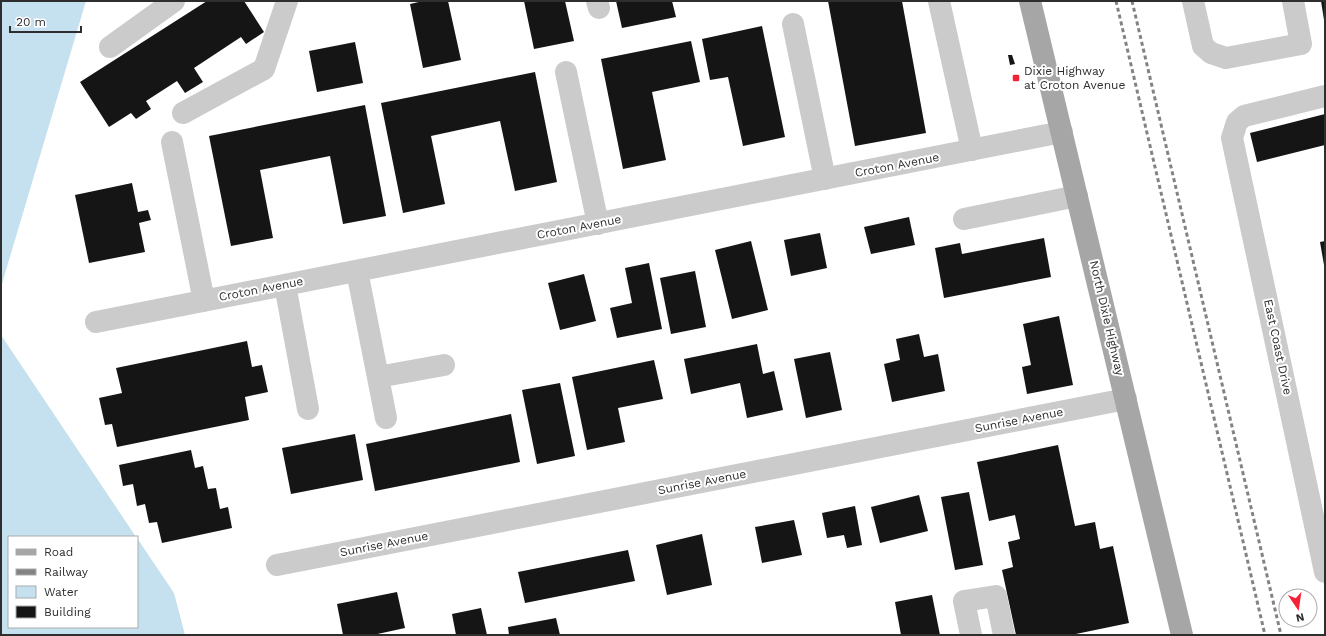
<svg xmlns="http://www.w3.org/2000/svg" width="1326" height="636" viewBox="0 0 1326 636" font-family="'Work Sans',sans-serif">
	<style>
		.water { fill: #c5e0ef }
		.building { fill: #151515 }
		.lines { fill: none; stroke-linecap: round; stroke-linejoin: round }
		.minor { stroke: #cbcbcb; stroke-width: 22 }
		.major { stroke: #a6a6a6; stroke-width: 22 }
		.rail { stroke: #838383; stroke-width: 3; stroke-dasharray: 4 3; stroke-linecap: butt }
		.poi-dot { fill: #f52137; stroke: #fff; stroke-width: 1.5 }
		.labels { text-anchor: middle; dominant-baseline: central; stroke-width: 4; stroke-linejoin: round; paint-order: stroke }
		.poi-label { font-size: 12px; fill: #2e2e2e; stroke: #fff; text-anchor: start }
		.street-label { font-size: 12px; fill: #2e2e2e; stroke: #fff }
	</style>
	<rect width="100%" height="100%" fill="#fff"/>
	<!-- water -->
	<path class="water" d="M 1,1 L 86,1 L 1,287 Z
		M 1,335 L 136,537 L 9,537 L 9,627 L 137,627 L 137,538 L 174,593 L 185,635 L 1,635 Z"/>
	<!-- building -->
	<path class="building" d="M 207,1 L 244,1 L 264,32 L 246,44 L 241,37 L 194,68 L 203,82 L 185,93 L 177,81 L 146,101 L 151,109 L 136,119 L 131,113 L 109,127 L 80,82 Z
		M 423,1 L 448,1 L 461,60 L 423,68 L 410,4 Z
		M 524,1 L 565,1 L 574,41 L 534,49 Z
		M 616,1 L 672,1 L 676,17 L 622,28 Z
		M 828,1 L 902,1 L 926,133 L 855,146 Z
		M 1321,1 L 1325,1 L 1325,20 L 1324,20 Z
		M 762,26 L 785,137 L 743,146 L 728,77 L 710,80 L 702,39 Z
		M 691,41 L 700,82 L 652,92 L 666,160 L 623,169 L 601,59 Z
		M 355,42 L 363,83 L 317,92 L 309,51 Z
		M 1008,55 L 1012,55 L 1015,64 L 1010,65 Z
		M 535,72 L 557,182 L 515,191 L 500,121 L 431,136 L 445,204 L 403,213 L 381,103 Z
		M 365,105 L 386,216 L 343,224 L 330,156 L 260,170 L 273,238 L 231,246 L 209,136 Z
		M 1325,114 L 1325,145 L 1257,162 L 1250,133 Z
		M 132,183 L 138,212 L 148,210 L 151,220 L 139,223 L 145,252 L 89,263 L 75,195 Z
		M 909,217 L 915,245 L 871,254 L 864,227 Z
		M 820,233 L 827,268 L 791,276 L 784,240 Z
		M 1044,238 L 1051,277 L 944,298 L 935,248 L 960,243 L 962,254 Z
		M 751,241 L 768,310 L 732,319 L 715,250 Z
		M 1325,241 L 1325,265 L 1324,265 L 1320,242 Z
		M 649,263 L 662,329 L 617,338 L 610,308 L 632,303 L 625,268 Z
		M 695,271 L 706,327 L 671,334 L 660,278 Z
		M 584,274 L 596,321 L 560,330 L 548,283 Z
		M 1059,316 L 1073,385 L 1027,394 L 1022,367 L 1031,365 L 1023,324 Z
		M 919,334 L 924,357 L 938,354 L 945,391 L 892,402 L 884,364 L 900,360 L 896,339 Z
		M 247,341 L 252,367 L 262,365 L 268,392 L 245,397 L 249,420 L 117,447 L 112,424 L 105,425 L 99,398 L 122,393 L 116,368 Z
		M 757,344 L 763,374 L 774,371 L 783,410 L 747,418 L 740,383 L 691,394 L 684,359 Z
		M 830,352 L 842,410 L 806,418 L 794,359 Z
		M 654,360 L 663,399 L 618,408 L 625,442 L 587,450 L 572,377 Z
		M 560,383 L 575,456 L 537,464 L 522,390 Z
		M 511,414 L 520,462 L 375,491 L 366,444 Z
		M 355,434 L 363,480 L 291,494 L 282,448 Z
		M 1058,445 L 1075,526 L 1095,522 L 1100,549 L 1113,546 L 1129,623 L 1071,635 L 1016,635 L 1002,570 L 1013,567 L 1008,542 L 1020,539 L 1015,515 L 989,521 L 977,462 Z
		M 191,450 L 195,468 L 203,466 L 208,489 L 216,488 L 220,509 L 228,507 L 232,528 L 162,543 L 157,522 L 149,523 L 145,504 L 137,506 L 133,484 L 123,486 L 119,465 Z
		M 969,492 L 983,565 L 955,570 L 941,497 Z
		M 919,495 L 928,531 L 880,543 L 871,507 Z
		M 855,506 L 862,545 L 847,548 L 844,535 L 827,538 L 822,513 Z
		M 794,520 L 802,555 L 762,563 L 755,527 Z
		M 702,534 L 712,585 L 667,595 L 656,545 Z
		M 628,550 L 635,581 L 525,603 L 518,572 Z
		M 397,592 L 405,628 L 373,635 L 343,635 L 337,604 Z
		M 932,595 L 940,635 L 901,635 L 895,602 Z
		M 481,608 L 487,635 L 456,635 L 452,614 Z
		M 556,618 L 560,635 L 509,635 L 508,627 Z"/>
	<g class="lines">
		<!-- minor -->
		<path class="minor" d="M 597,1 L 599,8
			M 939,1 L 972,150
			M 1193,1 L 1203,46 L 1211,53 L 1226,58 L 1301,44 L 1293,1
			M 793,24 L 825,179
			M 110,47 L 174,1
			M 566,72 L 598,224
			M 1325,96 L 1244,116 L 1237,122 L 1232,138 L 1325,572
			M 183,113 L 264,69 L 287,1
			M 172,142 L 204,301
			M 964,219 L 1077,196
			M 357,271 L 386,418
			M 285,285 L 308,409
			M 96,322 L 1062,132
			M 378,377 L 444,365
			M 277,565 L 1126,399
			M 971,635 L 964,601 L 996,596 L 1004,635"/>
		<!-- major -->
		<path class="major" d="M 1030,1 L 1182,635"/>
		<!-- rail -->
		<path class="rail" d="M 1116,1 L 1265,635
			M 1132,1 L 1281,635"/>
	</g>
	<!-- markers -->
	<rect class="poi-dot" x="1012" y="74" width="8" height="8" rx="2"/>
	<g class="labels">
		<!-- poi labels -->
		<g class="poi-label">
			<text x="1024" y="71">Dixie Highway<tspan x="1024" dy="14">at Croton Avenue</tspan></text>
		</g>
		<!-- street labels -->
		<g class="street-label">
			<text transform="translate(897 165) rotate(-11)">Croton Avenue</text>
			<text transform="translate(579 227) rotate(-11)">Croton Avenue</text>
			<text transform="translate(261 289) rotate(-11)">Croton Avenue</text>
			<text transform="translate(1107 318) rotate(77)">North Dixie Highway</text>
			<text transform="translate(1278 347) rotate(78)">East Coast Drive</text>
			<text transform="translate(1019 420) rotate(-11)">Sunrise Avenue</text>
			<text transform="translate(702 482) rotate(-11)">Sunrise Avenue</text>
			<text transform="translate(384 544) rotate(-11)">Sunrise Avenue</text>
		</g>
	</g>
	<!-- border -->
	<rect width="1326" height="636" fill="none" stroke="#2e2e2e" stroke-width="4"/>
	<!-- legend -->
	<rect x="8" y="536" width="130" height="92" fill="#ffffff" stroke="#ababab"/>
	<rect x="16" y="549" width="20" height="6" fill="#a6a6a6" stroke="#ababab"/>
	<text x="44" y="556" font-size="12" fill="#2e2e2e">Road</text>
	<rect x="16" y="569" width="20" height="6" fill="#838383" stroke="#ababab"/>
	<text x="44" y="576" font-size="12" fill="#2e2e2e">Railway</text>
	<rect x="16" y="586" width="20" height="12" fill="#c5e0ef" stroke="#ababab"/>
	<text x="44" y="596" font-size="12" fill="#2e2e2e">Water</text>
	<rect x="16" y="606" width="20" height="12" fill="#151515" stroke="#ababab"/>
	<text x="44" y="616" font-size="12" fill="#2e2e2e">Building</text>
	<!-- north arrow -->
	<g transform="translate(1298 608) rotate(167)"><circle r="19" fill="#ffffff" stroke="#ababab"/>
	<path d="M0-3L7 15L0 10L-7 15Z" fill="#f52137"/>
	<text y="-6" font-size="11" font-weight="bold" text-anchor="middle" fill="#2e2e2e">N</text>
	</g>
	<!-- scale -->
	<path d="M10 26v6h71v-6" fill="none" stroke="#2e2e2e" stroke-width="2"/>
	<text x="16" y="26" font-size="12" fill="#2e2e2e" stroke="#ffffff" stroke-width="3" paint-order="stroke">20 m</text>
</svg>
